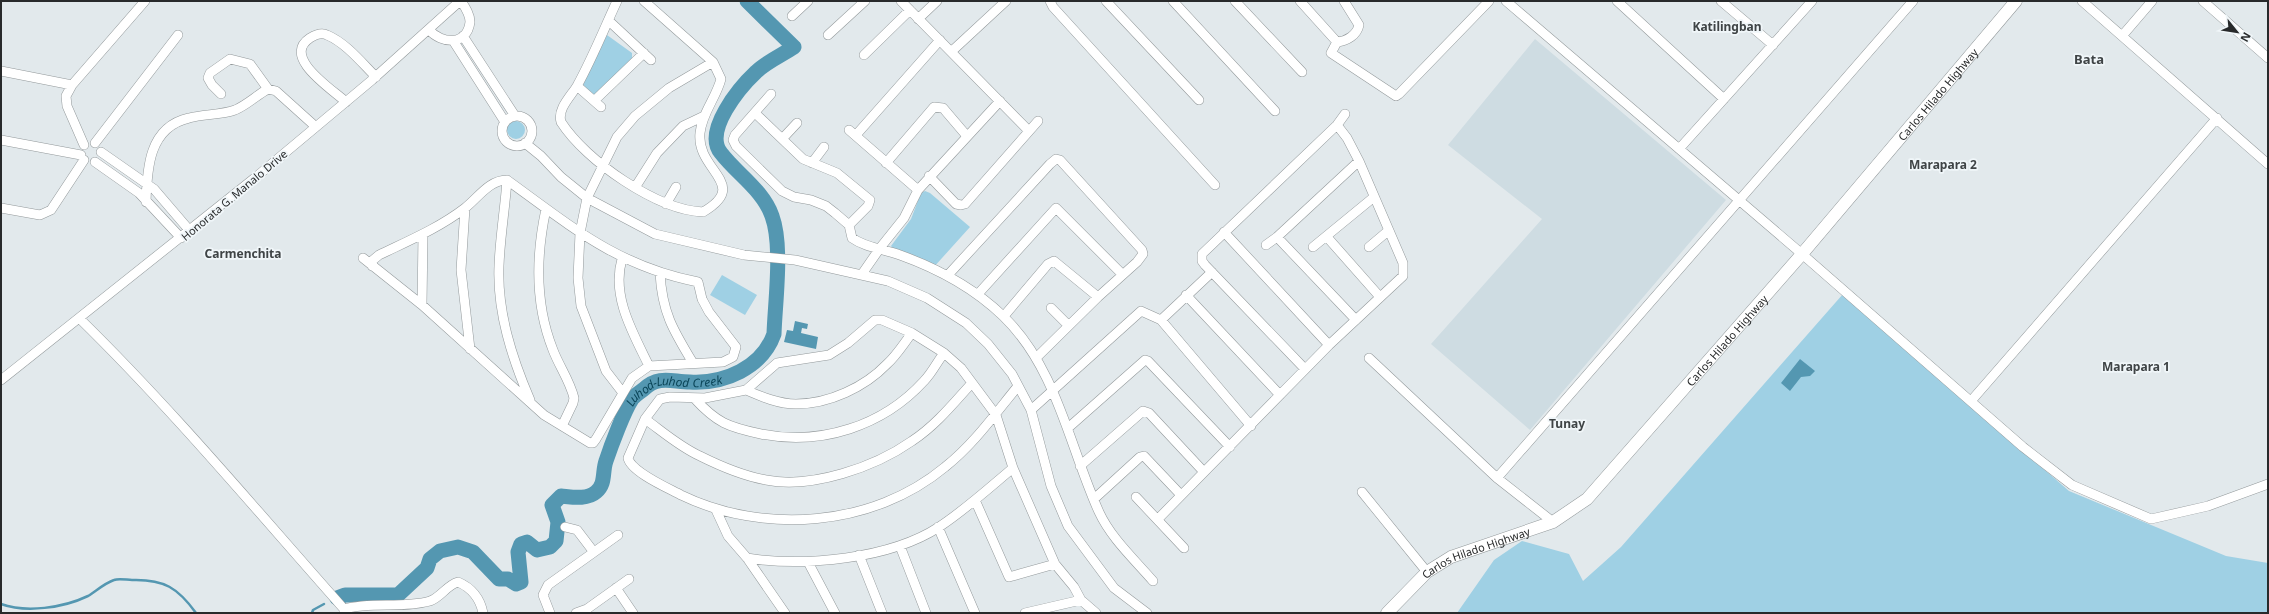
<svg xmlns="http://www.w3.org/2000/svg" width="2269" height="614" viewBox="0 0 2269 614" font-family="'Noto Sans',sans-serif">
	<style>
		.built { fill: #cedce2 }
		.green { fill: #9fd0e4 }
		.water { fill: #5497b1 }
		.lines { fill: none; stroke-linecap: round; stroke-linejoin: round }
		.stream { stroke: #5497b1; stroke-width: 2.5 }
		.river { stroke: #5497b1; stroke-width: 15 }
		.minor-casing { stroke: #93999b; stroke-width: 10 }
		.major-casing { stroke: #93999b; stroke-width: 13 }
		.minor { stroke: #fff; stroke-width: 9 }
		.major { stroke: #fff; stroke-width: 12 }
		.labels { text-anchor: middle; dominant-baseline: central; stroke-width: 3.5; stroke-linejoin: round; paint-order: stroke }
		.street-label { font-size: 11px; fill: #282a2b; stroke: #f0f6f9 }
		.neighbourhood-label { font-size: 12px; font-weight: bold; fill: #3f4446; stroke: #f0f6f9 }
		.water-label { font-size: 12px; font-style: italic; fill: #0a4558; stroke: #f0f6f9 }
		.quarter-label { font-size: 13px; font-weight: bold; fill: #3f4446; stroke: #f0f6f9 }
	</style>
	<rect width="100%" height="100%" fill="#e2e9ec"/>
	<!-- built -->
	<path class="built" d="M 1535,39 L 1726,200 L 1530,430 L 1431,344 L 1542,219 L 1448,145 Z"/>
	<!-- green -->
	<path class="green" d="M 607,35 L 632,53 L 632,60 L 594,96 L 582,87 Z
		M507 130a9 9 0 1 1 18 0a9 9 0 1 1-18 0Z
		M 925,191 L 930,193 L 970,227 L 933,268 L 894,250 L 891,246 L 911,219 L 921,193 Z
		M 722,275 L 757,295 L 745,315 L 710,295 Z
		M 1843,294 L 2069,491 L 2226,556 L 2268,563 L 2268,613 L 1457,613 L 1494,560 L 1522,541 L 1569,554 L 1583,581 L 1621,547 Z"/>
	<!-- water -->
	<path class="water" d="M 795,321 L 808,324 L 807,329 L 802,328 L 801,333 L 818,337 L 816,349 L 784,342 L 787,330 L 793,331 Z
		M 1800,359 L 1815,371 L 1810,376 L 1801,377 L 1790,391 L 1781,383 Z"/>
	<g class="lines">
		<!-- stream -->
		<path class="stream" d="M 1,604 C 26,613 63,608 88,596 C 96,591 105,583 114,580 C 119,578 127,580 132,580 C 164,579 178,588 196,613
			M 312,613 L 313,610 L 324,604"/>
		<!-- river -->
		<path class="river" id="s1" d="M 337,598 L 345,595 L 398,595 L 427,568 L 430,559 L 440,551 L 458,547 L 473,552 L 499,579 L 508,579 L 516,584 L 521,582 L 518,552 L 521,544 L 527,542 L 537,550 L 550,547 L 556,541 L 558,522 L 552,505 L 561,496 C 572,497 587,500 596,492 C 606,484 602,472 606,461 C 611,446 624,411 632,399 C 635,395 640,392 644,389 C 659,375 672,382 690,382 C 724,384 762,368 774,334 C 775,302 783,246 772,216 C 763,190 737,174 721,153 C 703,131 740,87 756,72 C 766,62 782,55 794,47 L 747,1"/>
		<!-- minor casing -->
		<g class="minor-casing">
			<path id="minor" d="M 617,1 C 604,29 592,59 577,86 C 571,96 557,109 561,122 C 586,161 657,210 703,212 C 751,184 696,171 700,133 C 702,113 716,98 721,79 L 713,62 L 644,1
				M 901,1 L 1028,130
				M 1050,1 L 1053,7 L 1215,185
				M 1106,1 L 1199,100
				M 1173,1 L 1275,111
				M 1235,1 L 1302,72
				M 1300,1 L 1337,42 L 1331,53 L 1396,96 L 1399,94 L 1489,1
				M 1506,1 L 1802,254 L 2023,447 L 2072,485 L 2151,519 L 2208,506 L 2268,484
				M 1617,1 L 1724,99
				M 1721,1 L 1773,45
				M 2082,1 L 2268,164
				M 2203,1 L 2268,58
				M 792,16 L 808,1
				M 918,19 L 937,1
				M 609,21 L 651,60
				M 429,30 C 442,44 467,46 470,22 C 470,14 465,7 461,1
				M 828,35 L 865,1
				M 463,36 L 515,116
				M 2122,36 L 2152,1
				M 454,42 L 505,122
				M 1337,42 C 1347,41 1357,35 1359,25 L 1344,1
				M 952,51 L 1006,1
				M 864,55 L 910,10
				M 1,71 L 72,85
				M 577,86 L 601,107
				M 221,94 L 212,85 L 208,78 L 210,73 L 230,59 L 250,64 L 268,89
				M 771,94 L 735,135 L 733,140 L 736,146 L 782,191 L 794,197 L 811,200 L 826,206 L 835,213 L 849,225 L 852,238 C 866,248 884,249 900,255 C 939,269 973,287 1003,316 C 1057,368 1069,446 1099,512 C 1111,538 1134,559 1153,581
				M 595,100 L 644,53
				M 346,102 C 332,89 281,57 310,38 C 315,35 321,32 327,35 C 346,43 361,62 376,77
				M 755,113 L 803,159 L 837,173 L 870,200 L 868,206 L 849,225
				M502 131a15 15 0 1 1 30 0a15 15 0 1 1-30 0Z
				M 849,130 L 918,190
				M 856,135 L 940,40
				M 783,138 L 797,123
				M 1,140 L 81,155
				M 95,143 L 178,35
				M 525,143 L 541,156 L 561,177 L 587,198 L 655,234 L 744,255 L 795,260 L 888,281 L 927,298 L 966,323 L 988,344 L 1012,374 L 1031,410 L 1051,486 L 1068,526 L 1114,588 L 1147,613
				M 84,145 L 67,106 L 66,96 L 72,85 L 145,1
				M 1679,149 L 1812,1
				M 101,152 L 154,189 L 190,231
				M 95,162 L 139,193 L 181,238
				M 812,163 L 824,147
				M 886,163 L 934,107 L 943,108 L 966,135
				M 929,176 L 956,204 L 961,205 L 965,204 L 1038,121
				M 507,180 C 505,209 500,237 499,266 C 497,312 512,358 530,400
				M 636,186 L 657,153 L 683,126 L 704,116
				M 146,202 C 147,168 149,127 189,118 C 204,114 221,115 235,110 C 247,105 257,95 268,89 L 276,91 L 316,127
				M 666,204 L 676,187
				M 1,208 L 40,215 L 51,210 L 84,160
				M 465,208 L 461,270 L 470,349
				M 546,209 C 536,255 535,305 553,350 C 559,366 570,381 574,398 L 573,403 L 562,426
				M 1224,232 L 1329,345
				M 1277,237 L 1356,320
				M 1327,237 L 1380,297
				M 1266,245 L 1277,237 L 1359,161
				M 1313,247 L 1374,197
				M 1369,247 L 1388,231
				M 363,258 L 422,305 L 544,415 L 590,443 L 593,443 L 596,439 L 632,378 L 649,366 L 723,362 L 733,357 L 736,347 L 709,312 L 702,299 L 698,282 C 617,266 572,227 507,180 C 489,180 478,198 465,208 C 439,228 408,241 379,255 L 373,260 L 372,266
				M 622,259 C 611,296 633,333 649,366
				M 660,273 C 662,312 673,330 693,363
				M 862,274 L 880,248 L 904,218 L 918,190 L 1000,101
				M 948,275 L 1050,164 L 1056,159 L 1060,160 L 1142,250 L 1143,254 L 1137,262 L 1098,297 L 1037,357
				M 978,294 L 1056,208 L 1122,274
				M 1186,295 L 1280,395
				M 422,305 L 423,234
				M 1051,308 L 1068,325
				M 1004,316 L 1048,264 L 1054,261 L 1098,297
				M 79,318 C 173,410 257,511 344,609 L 344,613
				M 1161,320 L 1212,272
				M 1369,358 L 1497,478 L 1553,522
				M 1305,369 L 1205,265 L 1202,261 L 1202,254 L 1337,125 L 1345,114
				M 1,380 L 256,177 L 372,80 L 460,1
				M 1018,386 C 995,414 974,444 945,467 C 873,527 764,535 681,495 C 668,488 631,472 628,458 L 645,419 L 660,399 L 670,397 L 705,398 L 746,390 L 777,363 L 829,355 L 848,343 L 875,320 L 882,320 L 912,333 L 944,353 L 961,368 L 996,415 L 1013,468 L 1055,564 L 1074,587 L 1081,600 L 1096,613
				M 746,390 C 762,397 779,404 796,404 C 829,404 865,387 887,364 C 897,355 904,343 912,333
				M 623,393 L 606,371 L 581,306 L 578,278 L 580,233 L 587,198 L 617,137 L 635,116 L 669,88 L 713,62
				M 694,398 C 717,423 728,427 761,434 C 821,446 883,426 924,381 C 932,373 937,362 944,353
				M 1971,401 L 2217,118
				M 1031,410 L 1141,311 L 1161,320 L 1251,426
				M 645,419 C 663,432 680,447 700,456 C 720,466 744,476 766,480 C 812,489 875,467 912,441 C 935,426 953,404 971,384
				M 1068,428 L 1145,360 L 1148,361 L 1230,447
				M 1080,466 L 1143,411 L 1149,413 L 1204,472
				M 1497,478 L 1913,1
				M 1362,492 L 1427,572
				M 1136,497 L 1184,548
				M 1094,499 L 1140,457 L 1144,456 L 1180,494
				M 975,500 L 1009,577 L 1055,564
				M 716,510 L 728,536 L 747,558 L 785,613
				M 1158,519 L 1329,345 L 1403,276 L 1403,263 L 1359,161 L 1347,138 L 1337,125
				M 565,527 L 577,530 L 593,551
				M 938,527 L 975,613
				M 900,546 L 926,613
				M 859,555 L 882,613
				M 747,558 C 804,567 890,559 939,527 C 965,510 989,488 1013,468
				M 808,562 L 835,613
				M 616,588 L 633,613
				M 344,609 C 372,601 402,609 430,601 C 441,597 447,585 458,582 C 472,588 480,598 483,613
				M 550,613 L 543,595 L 548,585 L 618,535
				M 576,613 L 587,609 L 629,579
				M 1025,613 L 1081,600"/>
		</g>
		<!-- major casing -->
		<g class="major-casing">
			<g id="major">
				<path id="s2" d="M 1387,613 L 1427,572 L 1451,557 L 1553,522 L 1587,499 L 1802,254 L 2016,1"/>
			</g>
		</g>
		<!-- minor -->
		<use href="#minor" class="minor"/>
		<!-- major -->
		<use href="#major" class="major"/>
	</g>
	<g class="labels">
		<!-- street labels -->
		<g class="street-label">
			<text stroke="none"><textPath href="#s2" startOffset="770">Carlos Hilado Highway</textPath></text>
			<text transform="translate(234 195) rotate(-40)">Honorata G. Manalo Drive</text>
			<text stroke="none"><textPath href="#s2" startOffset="446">Carlos Hilado Highway</textPath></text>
			<text stroke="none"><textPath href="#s2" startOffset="110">Carlos Hilado Highway</textPath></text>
		</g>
		<!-- neighbourhood labels -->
		<g class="neighbourhood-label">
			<text x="1727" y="26">Katilingban</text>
			<text x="1943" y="164">Marapara 2</text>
			<text x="243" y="253">Carmenchita</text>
			<text x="2136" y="366">Marapara 1</text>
			<text x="1567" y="423">Tunay</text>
		</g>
		<!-- water labels -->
		<g class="water-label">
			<text stroke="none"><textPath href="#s1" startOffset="530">Luhod-Luhod Creek</textPath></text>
		</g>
		<!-- quarter labels -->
		<g class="quarter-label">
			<text x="2089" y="59">Bata</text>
		</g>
	</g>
	<!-- border -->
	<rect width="2269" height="614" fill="none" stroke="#282a2b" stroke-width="4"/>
	<!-- north arrow -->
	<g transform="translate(2237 32) rotate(120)" stroke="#f0f6f9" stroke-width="3" paint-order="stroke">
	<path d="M0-3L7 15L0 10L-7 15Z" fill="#282a2b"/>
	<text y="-6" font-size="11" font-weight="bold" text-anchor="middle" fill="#282a2b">N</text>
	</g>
</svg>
